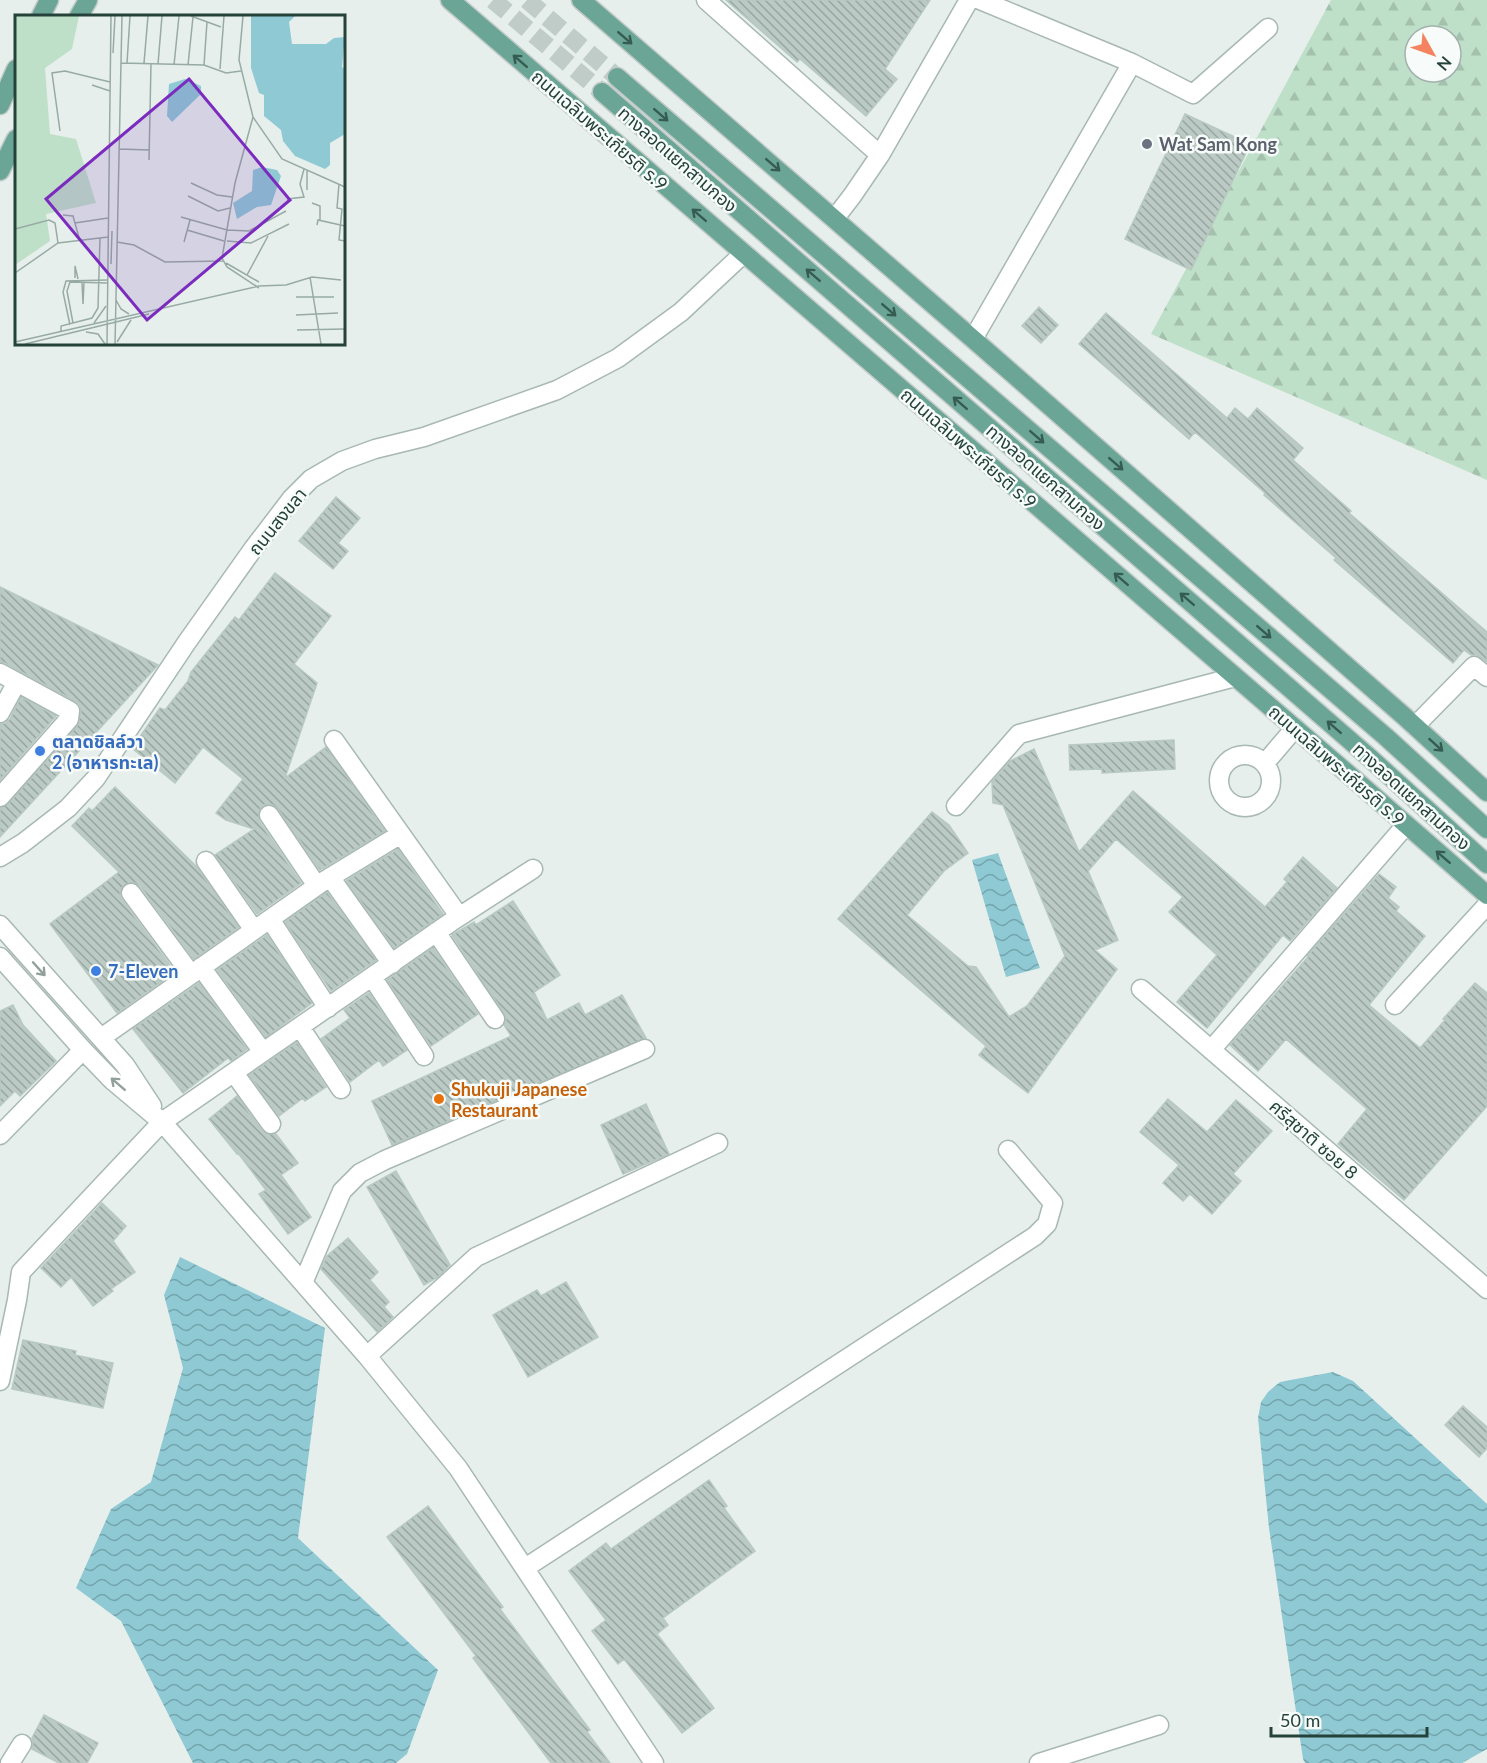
<svg xmlns="http://www.w3.org/2000/svg" width="1487" height="1763" viewBox="0 0 1487 1763" font-family="Lato,'Noto Sans Thai',sans-serif">
	<style>
		.forest { fill: url(#forest-firs); fill-rule: evenodd }
		.water { fill: url(#water-waves) }
		.building { fill: url(#building-back-hatch); stroke: #b8c9c2; stroke-width: 1.5 }
		.lines { fill: none; stroke-linecap: round; stroke-linejoin: round }
		.major-tunnel { stroke: #bfccc8; stroke-width: 18; stroke-dasharray: 18 9; stroke-linecap: butt }
		.minor-casing { stroke: #a8b8b2; stroke-width: 21 }
		.major-casing { stroke: #c2cac8; stroke-width: 21 }
		.minor { stroke: #fff; stroke-width: 18 }
		.major { stroke: #6aa596; stroke-width: 18 }
		.oneway { stroke: #365b51 }
		.oneway2 { stroke: #92a09c }
		.worship-dot { fill: #6b7280; stroke: #f7fbf9; stroke-width: 2 }
		.shop-dot { fill: #3f7fe0; stroke: #f7fbf9; stroke-width: 2 }
		.food-dot { fill: #e8710a; stroke: #f7fbf9; stroke-width: 2 }
		.labels { text-anchor: middle; dominant-baseline: central; stroke-width: 5; stroke-linejoin: round; paint-order: stroke }
		.street-label { font-size: 18px; fill: #24423a; stroke: #f7fbf9 }
		.worship-label { font-size: 18px; font-weight: bold; fill: #5b616d; stroke: #f7fbf9; text-anchor: start }
		.shop-label { font-size: 18px; font-weight: bold; fill: #366cbe; stroke: #f7fbf9; text-anchor: start }
		.food-label { font-size: 18px; font-weight: bold; fill: #c56008; stroke: #f7fbf9; text-anchor: start }
		.inset-road { fill: none; stroke: #98aaa4; stroke-width: 1.5 }
		.view { fill: #7b2cbf; fill-opacity: 0.15; stroke: #7b2cbf; stroke-width: 3 }
		.inset-edge { fill: none; stroke: #24423a; stroke-width: 3 }
	</style>
	<defs>
		<pattern id="forest-firs" width="22" height="20" patternUnits="userSpaceOnUse" patternTransform="scale(1.5)"><rect width="22" height="20" fill="#bfe0c8"/><path d="M5 1l3.5 6h-7zM16 11l3.5 6h-7z" fill="#a4c1ad"/></pattern>
		<pattern id="water-waves" width="16" height="10" patternUnits="userSpaceOnUse" patternTransform="scale(1.5)"><rect width="16" height="10" fill="#8ec9d4"/><path d="M0 5q4-4 8 0t8 0" fill="none" stroke="#74a5ad"/></pattern>
		<pattern id="building-back-hatch" width="6" height="6" patternUnits="userSpaceOnUse" patternTransform="scale(1.5)"><rect width="6" height="6" fill="#bbcac4"/><path d="M-1 5l2 2M0 0l6 6M5-1l2 2" fill="none" stroke="#98a6a0"/></pattern>
	</defs>
	<rect width="100%" height="100%" fill="#e6efeb"/>
	<!-- forest -->
	<path class="forest" d="M 1331,0 L 1487,0 L 1487,480 L 1151,334 ZM 1415,36 L 1451,36 L 1451,72 L 1415,72 Z"/>
	<!-- water -->
	<path class="water" d="M 998,853 L 1040,968 L 1006,977 L 972,860 Z
		M 180,1257 L 325,1328 L 298,1538 L 438,1670 L 407,1754 L 396,1763 L 193,1763 L 121,1621 L 76,1588 L 111,1509 L 151,1482 L 183,1368 L 164,1295 Z
		M 1333,1372 L 1353,1381 L 1487,1504 L 1487,1749 L 1462,1763 L 1305,1763 L 1303,1759 L 1269,1528 L 1258,1418 L 1261,1402 L 1268,1392 L 1280,1382 Z"/>
	<!-- building -->
	<path class="building" d="M 726,0 L 930,0 L 885,69 L 897,79 L 866,116 L 800,59 L 797,62 Z
		M 1185,114 L 1250,144 L 1191,270 L 1125,239 Z
		M 1039,307 L 1058,325 L 1041,343 L 1022,326 Z
		M 1106,313 L 1227,418 L 1235,408 L 1248,419 L 1257,408 L 1303,448 L 1293,460 L 1351,511 L 1349,513 L 1487,632 L 1487,662 L 1477,655 L 1471,655 L 1464,650 L 1453,663 L 1334,560 L 1336,558 L 1264,495 L 1265,493 L 1195,432 L 1189,439 L 1079,344 Z
		M 336,497 L 360,518 L 338,543 L 348,551 L 333,569 L 299,541 Z
		M 275,573 L 331,616 L 294,664 L 317,683 L 285,778 L 326,747 L 385,831 L 320,870 L 278,809 L 273,805 L 263,805 L 259,811 L 259,821 L 301,883 L 257,914 L 215,855 L 254,829 L 226,820 L 216,813 L 243,779 L 203,747 L 175,783 L 132,748 L 160,708 L 165,710 L 188,681 L 191,672 L 235,617 L 239,620 Z
		M 0,587 L 158,665 L 0,837 L 0,808 L 8,804 L 77,726 L 81,712 L 80,705 L 75,701 L 5,663 L 0,662 Z
		M 21,697 L 56,716 L 0,780 L 0,724 L 5,723 L 10,719 Z
		M 1174,740 L 1175,769 L 1102,773 L 1102,769 L 1070,770 L 1069,745 Z
		M 1034,749 L 1079,852 L 1133,791 L 1265,907 L 1287,882 L 1284,879 L 1303,857 L 1337,888 L 1290,941 L 1283,935 L 1207,1028 L 1177,1002 L 1217,955 L 1169,912 L 1183,897 L 1116,839 L 1088,871 L 1118,940 L 1095,950 L 1117,969 L 1028,1093 L 979,1055 L 986,1046 L 838,919 L 932,812 L 949,825 L 968,853 L 944,871 L 907,915 L 968,966 L 976,967 L 1009,1017 L 1027,1006 L 1065,956 L 1003,805 L 993,803 L 992,782 L 1010,761 Z
		M 115,787 L 196,866 L 239,927 L 194,959 L 140,886 L 135,883 L 125,884 L 121,889 L 120,895 L 122,900 L 175,972 L 117,1013 L 50,924 L 119,872 L 72,826 L 89,808 L 92,811 Z
		M 398,849 L 443,914 L 394,948 L 346,881 Z
		M 1379,874 L 1396,887 L 1388,898 L 1399,907 L 1396,911 L 1425,936 L 1369,1005 L 1420,1048 L 1445,1020 L 1443,1019 L 1475,983 L 1487,993 L 1487,1106 L 1404,1200 L 1338,1144 L 1367,1109 L 1286,1039 L 1258,1071 L 1230,1045 L 1308,957 L 1307,956 Z
		M 327,892 L 376,960 L 331,991 L 285,922 Z
		M 513,901 L 560,975 L 534,992 L 547,1020 L 579,1003 L 585,1015 L 622,995 L 646,1038 L 392,1145 L 372,1101 L 511,1036 L 504,1025 L 506,1019 L 504,1013 L 452,935 L 474,922 L 476,925 Z
		M 267,935 L 312,1003 L 266,1037 L 217,970 Z
		M 433,948 L 478,1014 L 431,1046 L 387,980 Z
		M 199,983 L 247,1049 L 231,1061 L 228,1058 L 183,1093 L 133,1029 Z
		M 369,993 L 407,1050 L 383,1066 L 379,1060 L 350,1082 L 321,1039 L 350,1018 L 344,1010 Z
		M 13,1005 L 23,1025 L 56,1061 L 20,1096 L 15,1091 L 0,1106 L 0,1011 Z
		M 297,1042 L 326,1087 L 305,1101 L 303,1098 L 279,1116 L 249,1075 Z
		M 237,1096 L 262,1131 L 267,1134 L 276,1134 L 298,1163 L 281,1175 L 311,1217 L 288,1234 L 259,1194 L 266,1190 L 238,1153 L 237,1154 L 209,1119 Z
		M 1168,1099 L 1207,1132 L 1236,1100 L 1272,1131 L 1233,1174 L 1241,1181 L 1212,1214 L 1190,1194 L 1183,1201 L 1163,1183 L 1179,1165 L 1140,1132 Z
		M 646,1104 L 669,1154 L 623,1174 L 601,1125 Z
		M 396,1171 L 450,1265 L 438,1277 L 424,1285 L 367,1187 Z
		M 102,1203 L 126,1226 L 113,1241 L 135,1272 L 111,1289 L 113,1291 L 93,1306 L 71,1277 L 61,1287 L 41,1268 Z
		M 348,1238 L 378,1272 L 370,1280 L 389,1302 L 384,1307 L 393,1317 L 377,1332 L 321,1269 L 327,1256 Z
		M 566,1282 L 598,1337 L 528,1377 L 493,1315 L 537,1290 L 541,1296 Z
		M 23,1340 L 76,1351 L 75,1355 L 113,1363 L 103,1408 L 12,1389 Z
		M 1463,1406 L 1487,1427 L 1487,1448 L 1479,1457 L 1445,1425 Z
		M 709,1480 L 727,1506 L 724,1508 L 755,1551 L 663,1618 L 668,1625 L 657,1634 L 714,1708 L 682,1733 L 624,1659 L 618,1664 L 592,1631 L 606,1620 L 569,1571 L 606,1543 L 611,1549 Z
		M 428,1506 L 503,1607 L 500,1609 L 590,1730 L 587,1732 L 610,1763 L 551,1763 L 473,1658 L 476,1656 L 387,1537 Z
		M 44,1715 L 98,1743 L 87,1763 L 59,1763 L 32,1749 L 33,1744 L 32,1738 Z"/>
	<g class="lines">
		<!-- major-tunnel -->
		<path class="major-tunnel" d="M 493,0 L 602,92
			M 527,0 L 617,77"/>
		<!-- minor casing -->
		<g class="minor-casing">
			<path id="minor" d="M 706,0 L 880,155
				M 980,0 L 1132,63 L 1193,94 L 1268,28
				M 835,218 L 852,196 L 880,155 L 969,0
				M 973,339 L 1132,63
				M 0,673 L 70,711 L 69,719 L 0,797
				M 0,713 L 17,682
				M 1415,726 L 1474,666 L 1487,677
				M 334,740 L 459,916
				M1219 781a26 26 0 1 1 52 0a26 26 0 1 1-52 0Z
				M 1265,763 L 1295,728
				M 956,806 L 1019,734 L 1235,677
				M 269,815 L 317,886
				M 0,857 L 23,843 L 68,808 L 96,778 L 187,642 L 253,549 L 292,498 L 311,479 L 342,461 L 375,449 L 424,437 L 557,390 L 618,358 L 681,312 L 743,254
				M 206,861 L 254,930
				M 330,877 L 392,964
				M 131,893 L 191,974
				M 270,919 L 328,1008
				M 0,925 L 125,1065 L 152,1106
				M 436,932 L 495,1019
				M 0,957 L 83,1050 L 112,1080 L 162,1122 L 367,1356 L 458,1468 L 654,1763
				M 201,967 L 263,1052
				M 372,977 L 424,1056
				M 1141,989 L 1487,1289
				M 1395,1005 L 1487,905
				M 300,1027 L 341,1089
				M 101,1038 L 324,881 L 401,834
				M 1211,1050 L 1406,825
				M 234,1073 L 271,1124
				M 0,1135 L 83,1050
				M 303,1283 L 342,1191 L 360,1173 L 385,1160 L 645,1049
				M 367,1356 L 476,1257 L 718,1143
				M 0,1381 L 17,1300 L 21,1272 L 162,1122 L 451,922 L 533,869
				M 525,1568 L 1035,1236 L 1047,1224 L 1053,1203 L 1008,1150
				M 10,1763 L 22,1744
				M 1039,1763 L 1159,1725"/>
		</g>
		<!-- major casing -->
		<g class="major-casing">
			<path id="major" d="M 450,0 L 1354,779 L 1487,895
				M 581,0 L 973,339 L 1405,717 L 1487,792
				M 41,16 L 49,0
				M 79,16 L 88,0
				M 617,77 L 1386,737 L 1487,829
				M 602,92 L 1369,757 L 1487,864
				M 0,105 L 16,69
				M 0,171 L 16,139"/>
		</g>
		<!-- minor -->
		<use href="#minor" class="minor"/>
		<!-- major -->
		<use href="#major" class="major"/>
	</g>
	<!-- one-way arrows -->
	<defs><path id="oneway-shaft" d="M-6 0H5M1.5-3L5.5 0L1.5 3" fill="none" stroke-width="1.6" stroke-linecap="round" stroke-linejoin="round" transform="scale(1.5)"/></defs>
	<g class="oneway">
		<use href="#oneway-shaft" transform="translate(625 38) rotate(41)"/>
		<use href="#oneway-shaft" transform="translate(520 61) rotate(-139)"/>
		<use href="#oneway-shaft" transform="translate(661 115) rotate(41)"/>
		<use href="#oneway-shaft" transform="translate(773 165) rotate(41)"/>
		<use href="#oneway-shaft" transform="translate(699 215) rotate(-139)"/>
		<use href="#oneway-shaft" transform="translate(813 275) rotate(-139)"/>
		<use href="#oneway-shaft" transform="translate(889 310) rotate(41)"/>
		<use href="#oneway-shaft" transform="translate(960 403) rotate(-139)"/>
		<use href="#oneway-shaft" transform="translate(1037 437) rotate(41)"/>
		<use href="#oneway-shaft" transform="translate(1116 464) rotate(41)"/>
		<use href="#oneway-shaft" transform="translate(1121 579) rotate(-139)"/>
		<use href="#oneway-shaft" transform="translate(1187 599) rotate(-139)"/>
		<use href="#oneway-shaft" transform="translate(1264 632) rotate(41)"/>
		<use href="#oneway-shaft" transform="translate(1334 727) rotate(-139)"/>
		<use href="#oneway-shaft" transform="translate(1436 745) rotate(42)"/>
		<use href="#oneway-shaft" transform="translate(1443 857) rotate(-139)"/>
	</g>
	<g class="oneway2">
		<use href="#oneway-shaft" transform="translate(39 969) rotate(48)"/>
		<use href="#oneway-shaft" transform="translate(118 1084) rotate(-139)"/>
	</g>
	<!-- markers -->
	<circle class="worship-dot" cx="1147" cy="144" r="6"/>
	<g class="shop-dot">
		<circle cx="40" cy="751" r="6"/>
		<circle cx="96" cy="971" r="6"/>
	</g>
	<circle class="food-dot" cx="439" cy="1099" r="6"/>
	<g class="labels">
		<!-- street labels -->
		<g class="street-label">
			<text transform="translate(600 130) rotate(41)">ถนนเฉลิมพระเกียรติ ร.9</text>
			<text transform="translate(678 159) rotate(41)">ทางลอดแยกสามกอง</text>
			<text transform="translate(969 448) rotate(41)">ถนนเฉลิมพระเกียรติ ร.9</text>
			<text transform="translate(1046 477) rotate(41)">ทางลอดแยกสามกอง</text>
			<text transform="translate(277 521) rotate(-51)">ถนนสงขลา</text>
			<text transform="translate(1337 765) rotate(41)">ถนนเฉลิมพระเกียรติ ร.9</text>
			<text transform="translate(1412 796) rotate(42)">ทางลอดแยกสามกอง</text>
			<text transform="translate(1314 1139) rotate(41)">ศรีสุชาติ ซอย 8</text>
		</g>
		<!-- worship labels -->
		<g class="worship-label">
			<text x="1159" y="144">Wat Sam Kong</text>
		</g>
		<!-- shop labels -->
		<g class="shop-label">
			<text x="52" y="741">ตลาดชิลล์วา<tspan x="52" dy="21">2 (อาหารทะเล)</tspan></text>
			<text x="108" y="971">7-Eleven</text>
		</g>
		<!-- food labels -->
		<g class="food-label">
			<text x="451" y="1089">Shukuji Japanese<tspan x="451" dy="21">Restaurant</tspan></text>
		</g>
	</g>
	<!-- overview -->
	<g transform="translate(15 15)">
		<rect width="330" height="330" fill="#e6efeb"/>
		<path d="M 0,1 L 64,1 L 57,34 L 30,53 L 35,119 L 61,124 L 81,188 L 31,199 L 35,226 L 0,250 Z" fill="#bfe0c8"/>
		<path d="M 236,1 L 280,1 L 274,7 L 277,29 L 311,29 L 319,23 L 330,22 L 327,52 L 330,54 L 330,119 L 315,128 L 315,150 L 310,154 L 280,141 L 268,126 L 266,115 L 249,101 L 249,80 L 244,78 L 236,53 ZM 170,64 L 186,71 L 186,79 L 157,107 L 152,101 L 154,69 ZM 247,152 L 262,155 L 266,161 L 256,190 L 242,192 L 222,204 L 218,188 L 237,176 L 238,155 Z" fill="#8ec9d4"/>
		<path class="inset-road" d="M 176,1 L 206,12M 228,1 L 224,45 L 238,102 L 220,168 L 207,243 L 212,252 L 244,273M 98,38 L 100,1M 106,48 L 189,50 L 211,58 L 226,56M 112,48 L 115,1M 129,48 L 133,1M 143,49 L 147,1M 159,50 L 164,1M 173,50 L 178,2M 189,50 L 192,7M 205,54 L 209,1M 77,70 L 95,76M 238,102 L 267,144 L 330,172M 45,116 L 37,58 L 50,56 L 95,67M 104,134 L 135,135M 134,145 L 136,48M 292,155 L 292,175M 176,168 L 202,180 L 217,182M 324,169 L 322,193 L 327,194 L 324,225 L 330,226M 173,181 L 203,196 L 215,193M 272,184 L 289,182 L 285,169 L 289,154M 297,188 L 305,191 L 305,205M 48,200 L 58,201 L 65,226M 166,202 L 212,215 L 234,216 L 271,196M 60,208 L 93,203M 302,210 L 303,205 L 330,211M 0,214 L 34,205 L 40,208 L 43,228M 172,215 L 209,226M 212,226 L 236,228 L 274,209M 102,227 L 119,230 L 150,247 L 208,246M 169,227 L 175,205M 211,248 L 244,267M 96,249 L 97,216M 0,258 L 43,228 L 93,222M 232,260 L 253,221M 295,262 L 306,329M 60,263 L 60,251 L 63,264M 67,267 L 68,289 L 69,267M 281,282 L 319,282M 101,285 L 106,294 L 114,299M 281,300 L 323,298M 58,308 L 52,276 L 55,267 L 92,268M 79,308 L 91,291M 55,310 L 48,277 L 51,266 L 92,265M 282,315 L 330,314M 46,316 L 46,311 L 77,303 L 83,293 L 85,223M 71,317 L 83,319 L 90,329M 0,327 L 244,271 L 271,270 L 297,262 L 326,265M 102,327 L 116,305M 10,329 L 134,299M 92,329 L 96,1M 100,329 L 107,1"/>
		<path class="view" d="M 174,64 L 275,185 L 132,305 L 31,184 Z"/>
		<rect width="330" height="330" class="inset-edge"/>
	</g>
	<!-- north arrow -->
	<g transform="translate(1433 54) rotate(130)"><circle r="28" fill="#f7fbf9" stroke="#a3b1ad" stroke-width="1.5"/>
	<path d="M0-4.5L10 22L0 15L-10 22Z" fill="#f4845f"/>
	<text y="-9" font-size="16" font-weight="bold" text-anchor="middle" fill="#24423a">N</text>
	</g>
	<!-- scale -->
	<path d="M1271 1727v9h156v-9" fill="none" stroke="#24423a" stroke-width="3"/>
	<text x="1280" y="1727" font-size="18" fill="#24423a" stroke="#f7fbf9" stroke-width="4.5" paint-order="stroke">50 m</text>
</svg>
